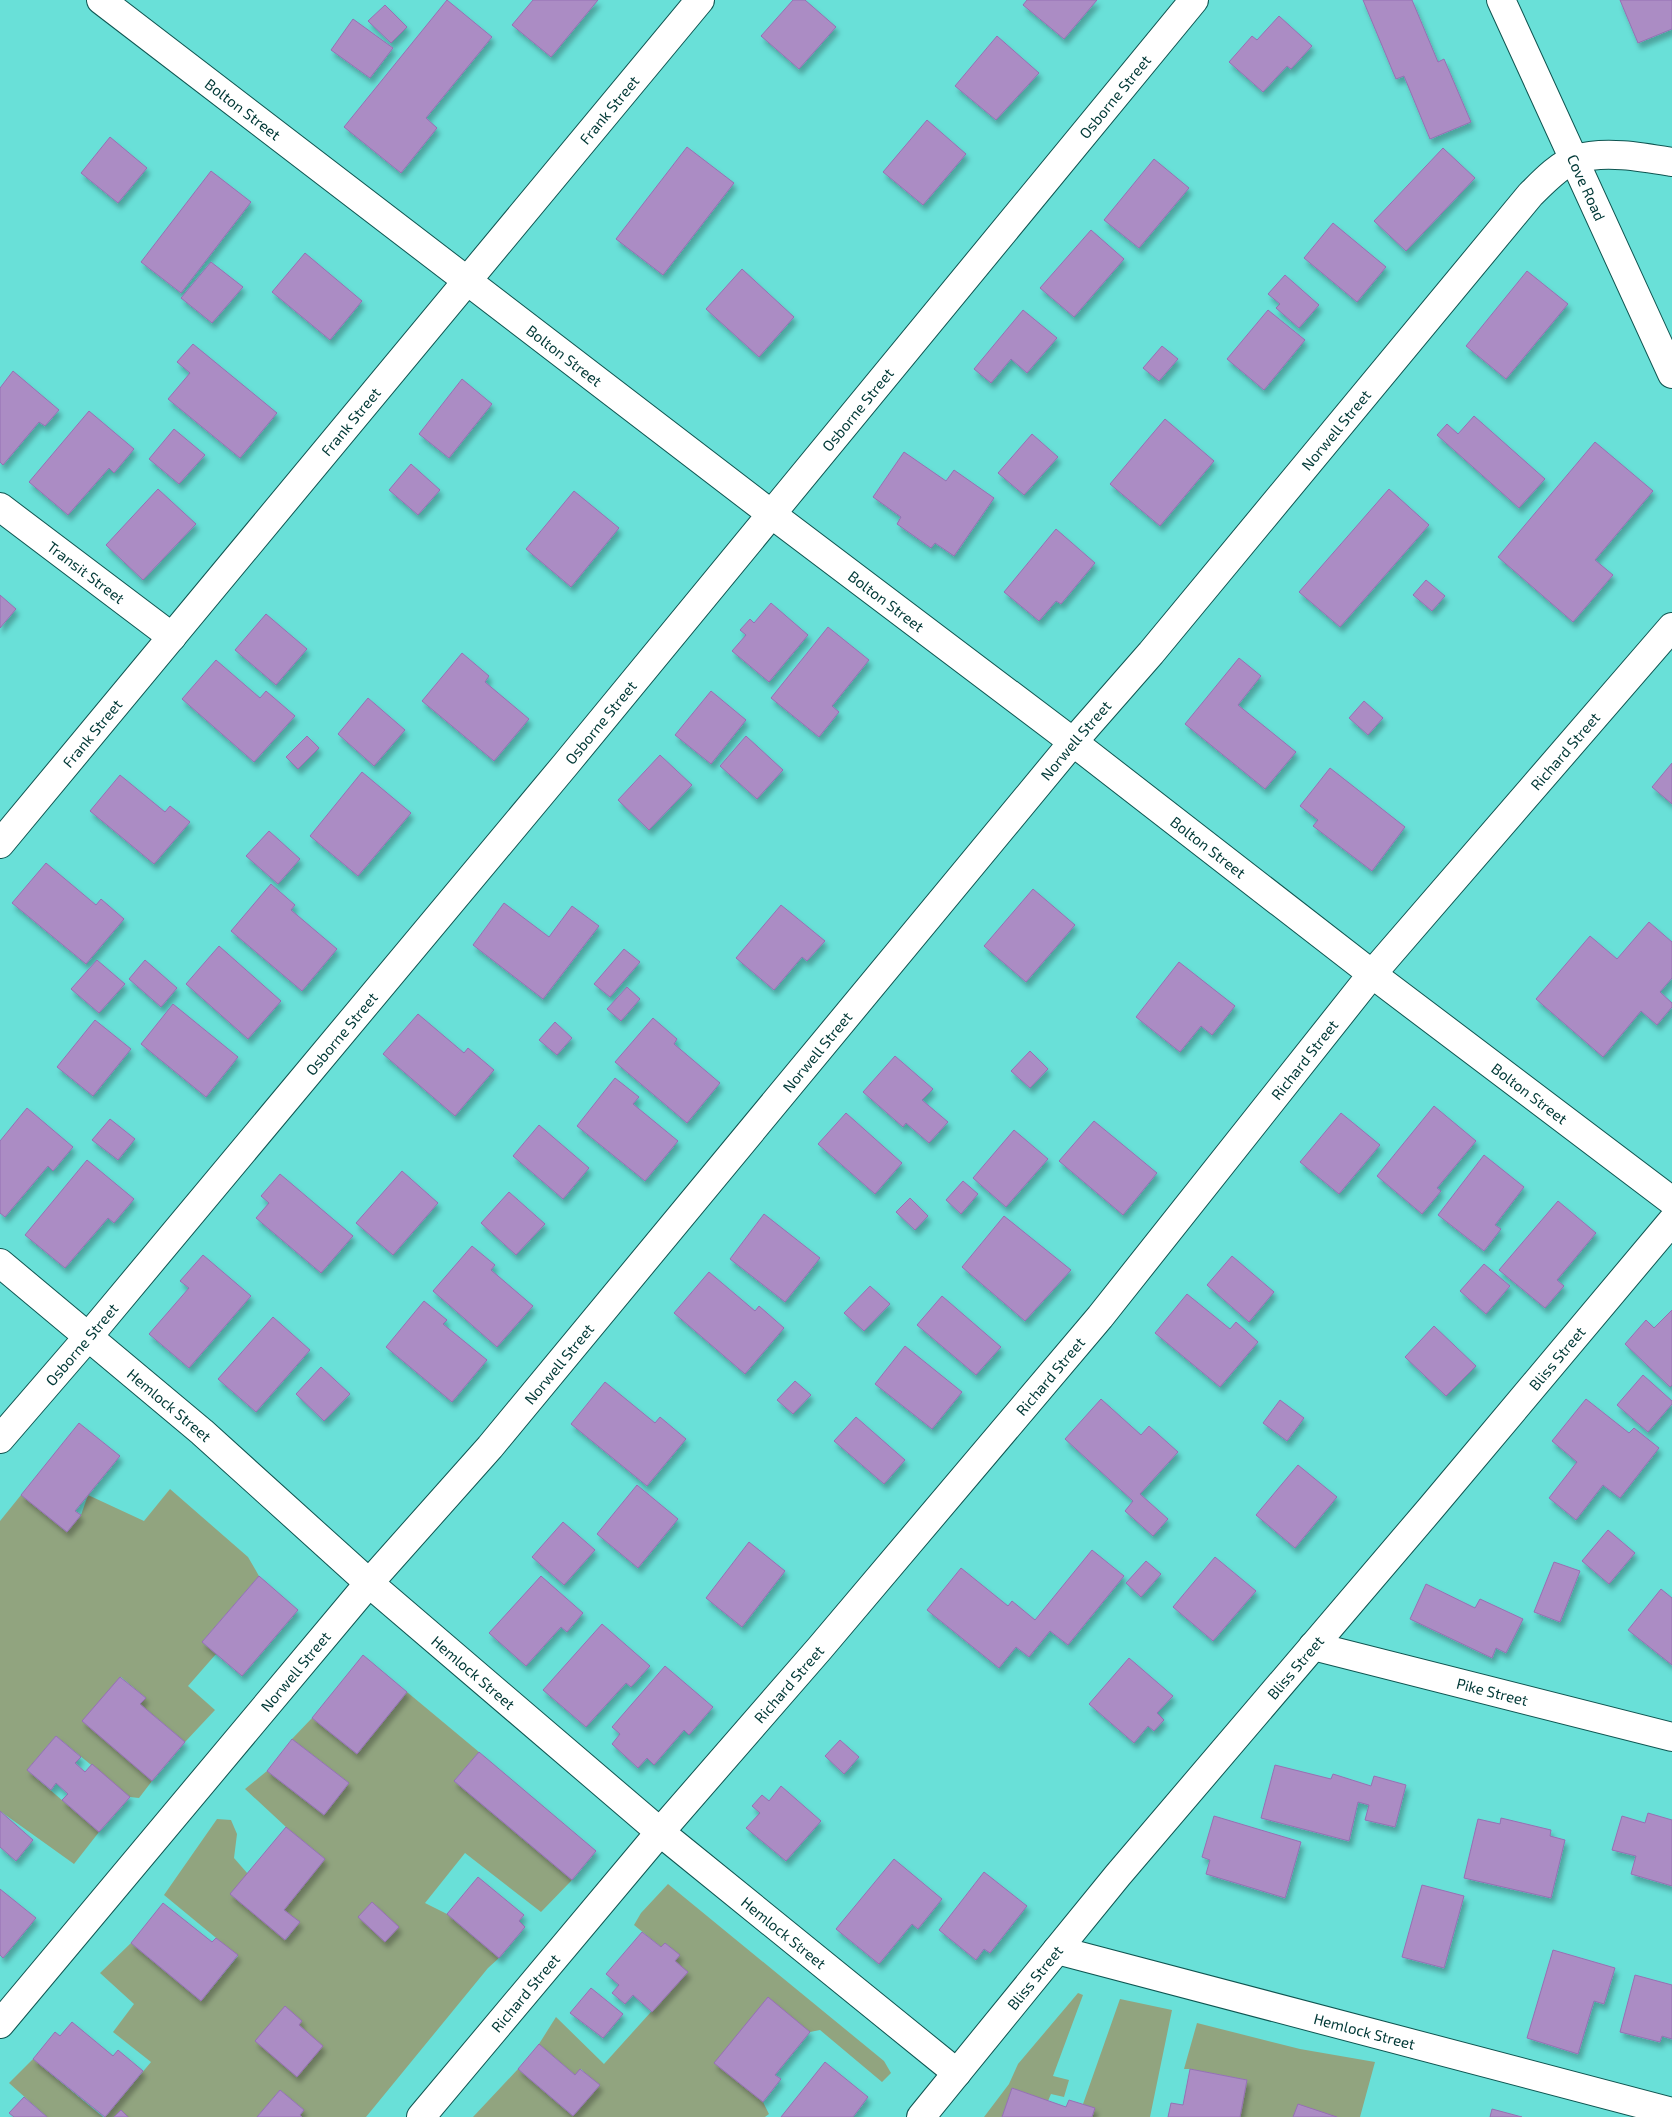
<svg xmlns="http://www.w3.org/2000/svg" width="1672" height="2117" viewBox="0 0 1672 2117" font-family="'Exo 2',sans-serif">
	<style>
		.green { fill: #91a47f }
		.building { fill: #ab8cc4; stroke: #9670b3; filter: url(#shadow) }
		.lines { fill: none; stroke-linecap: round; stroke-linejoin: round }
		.minor-casing { stroke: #0f5551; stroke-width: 30 }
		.secondary-casing { stroke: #0f5551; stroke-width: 30 }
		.minor { stroke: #fff; stroke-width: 28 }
		.secondary { stroke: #fff; stroke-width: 28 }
		.labels { text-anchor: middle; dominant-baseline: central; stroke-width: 4; stroke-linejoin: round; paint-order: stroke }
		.street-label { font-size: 15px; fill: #003836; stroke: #69e0d8 }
	</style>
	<defs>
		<filter id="shadow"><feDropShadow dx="3" dy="5.5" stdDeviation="2.5" flood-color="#0004"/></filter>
	</defs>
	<rect width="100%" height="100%" fill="#69e0d8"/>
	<!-- green -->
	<path class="green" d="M 170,1489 L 248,1557 L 259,1576 L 202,1642 L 216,1654 L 188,1686 L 215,1710 L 185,1742 L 140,1704 L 146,1698 L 121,1677 L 83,1721 L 152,1781 L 139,1798 L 130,1797 L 56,1736 L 27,1770 L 99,1832 L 74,1864 L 0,1811 L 0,1521 L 21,1495 L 67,1532 L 81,1515 L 88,1495 L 144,1521 Z
		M 407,1692 L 479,1752 L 454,1781 L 572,1880 L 541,1912 L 465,1853 L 425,1903 L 447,1914 L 499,1958 L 488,1968 L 366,2117 L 302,2117 L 300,2115 L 304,2110 L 280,2090 L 257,2117 L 105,2117 L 151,2062 L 113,2032 L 134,2004 L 100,1973 L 131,1943 L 201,2001 L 238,1956 L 164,1895 L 217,1819 L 231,1820 L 237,1834 L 234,1858 L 248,1874 L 230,1894 L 286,1940 L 299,1922 L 284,1910 L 325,1859 L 286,1827 L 245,1789 L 267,1771 L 324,1815 L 349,1783 L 292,1739 L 312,1718 L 357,1754 Z
		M 668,1884 L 884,2061 L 891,2073 L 882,2082 L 820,2030 L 810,2032 L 768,1998 L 715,2063 L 763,2102 L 769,2114 L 765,2117 L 473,2117 L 518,2069 L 573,2116 L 599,2086 L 581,2069 L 575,2075 L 539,2044 L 556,2017 L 604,2064 L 687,1972 L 675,1961 L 679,1955 L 665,1943 L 661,1947 L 634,1925 L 641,1913 Z
		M 1078,1993 L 1083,1995 L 1053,2076 L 1069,2080 L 1064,2097 L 1051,2094 L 1048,2101 L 1012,2088 L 1002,2117 L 984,2117 L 1009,2084 L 1018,2064 Z
		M 1120,1999 L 1172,2010 L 1150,2117 L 1092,2117 L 1094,2109 L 1083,2104 Z
		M 1197,2023 L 1300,2049 L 1375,2062 L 1360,2117 L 1240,2117 L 1247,2080 L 1190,2069 L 1184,2069 Z
		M 33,2059 L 103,2117 L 47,2117 L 9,2083 Z"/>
	<!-- building -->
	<path class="building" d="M 447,0 L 492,37 L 426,118 L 437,128 L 401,173 L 344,127 Z
		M 533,0 L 598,0 L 551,57 L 512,25 Z
		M 793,0 L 805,0 L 836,27 L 799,69 L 761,36 Z
		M 1027,0 L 1097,0 L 1064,39 L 1023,5 Z
		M 1363,0 L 1412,0 L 1438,62 L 1444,59 L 1471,122 L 1430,139 L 1404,76 L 1396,79 Z
		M 1620,0 L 1672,0 L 1672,29 L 1638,43 Z
		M 385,5 L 407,27 L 391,43 L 368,21 Z
		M 1279,16 L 1312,46 L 1291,69 L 1287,66 L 1263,92 L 1229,62 L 1252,36 L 1257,40 Z
		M 353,19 L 393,48 L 370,78 L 331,50 Z
		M 997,36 L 1039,73 L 996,120 L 955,86 Z
		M 927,120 L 966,154 L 923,205 L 883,172 Z
		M 110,137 L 147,168 L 118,203 L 81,173 Z
		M 687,147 L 734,183 L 663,275 L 616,239 Z
		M 1443,148 L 1475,178 L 1406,251 L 1374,221 Z
		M 1154,159 L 1189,188 L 1139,248 L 1104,220 Z
		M 211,171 L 251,202 L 181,293 L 141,262 Z
		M 1333,223 L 1386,267 L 1357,302 L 1304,258 Z
		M 1091,230 L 1124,259 L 1074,317 L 1040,288 Z
		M 305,253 L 362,301 L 330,340 L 272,292 Z
		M 211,262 L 243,287 L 212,323 L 181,298 Z
		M 742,269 L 794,317 L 759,357 L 706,309 Z
		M 1527,271 L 1568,304 L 1506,379 L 1466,346 Z
		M 1285,275 L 1319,305 L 1299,328 L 1276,308 L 1280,304 L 1268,294 Z
		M 1023,310 L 1057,338 L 1027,373 L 1011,359 L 991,383 L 974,369 Z
		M 1268,310 L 1305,340 L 1264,390 L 1227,359 Z
		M 193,344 L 277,413 L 240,458 L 168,399 L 190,373 L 177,362 Z
		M 1162,346 L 1178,359 L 1159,381 L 1143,368 Z
		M 13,371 L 59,410 L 45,426 L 39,422 L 3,465 L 0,462 L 0,388 Z
		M 462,379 L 492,404 L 449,458 L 419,434 Z
		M 89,411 L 134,449 L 114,473 L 109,468 L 68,515 L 29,482 Z
		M 1474,416 L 1545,479 L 1519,508 L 1437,435 L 1447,424 L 1458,434 Z
		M 1165,419 L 1214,461 L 1160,526 L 1110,484 Z
		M 174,429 L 205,455 L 179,484 L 149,459 Z
		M 1032,434 L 1058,457 L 1024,495 L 998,473 Z
		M 1595,442 L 1653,491 L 1595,560 L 1613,575 L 1573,622 L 1498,557 Z
		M 904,452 L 946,481 L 954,470 L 994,498 L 954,556 L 935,543 L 931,548 L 897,524 L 901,517 L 873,497 Z
		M 411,464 L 440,490 L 418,515 L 389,490 Z
		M 158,489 L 196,524 L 143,580 L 106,545 Z
		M 1389,489 L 1429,525 L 1340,627 L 1299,592 Z
		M 574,491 L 619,528 L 571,587 L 526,549 Z
		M 1056,529 L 1095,563 L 1061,604 L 1056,601 L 1039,621 L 1004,592 Z
		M 1426,580 L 1445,596 L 1432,611 L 1413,595 Z
		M 0,595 L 16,609 L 0,628 Z
		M 771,603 L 808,635 L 769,682 L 732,651 L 746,635 L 740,630 L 750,619 L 754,623 Z
		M 266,614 L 307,649 L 276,685 L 235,650 Z
		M 828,627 L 869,660 L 832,706 L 839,712 L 819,737 L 771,698 Z
		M 462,653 L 489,676 L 485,682 L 529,719 L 494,761 L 422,701 Z
		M 1239,658 L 1261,676 L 1238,705 L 1296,752 L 1265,789 L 1185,724 Z
		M 216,660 L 260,698 L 266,691 L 295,716 L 254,762 L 182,699 Z
		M 711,691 L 746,720 L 711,764 L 675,735 Z
		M 368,698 L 405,730 L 374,766 L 338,734 Z
		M 1364,701 L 1383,718 L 1368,735 L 1349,718 Z
		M 307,736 L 319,748 L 298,769 L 286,757 Z
		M 746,736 L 783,770 L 757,799 L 720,766 Z
		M 660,755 L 692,785 L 649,830 L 618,800 Z
		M 1672,763 L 1672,804 L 1652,787 Z
		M 1330,768 L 1405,827 L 1372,871 L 1313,826 L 1318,820 L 1300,806 Z
		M 362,772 L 411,813 L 358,876 L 310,836 Z
		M 120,775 L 165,812 L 170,806 L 190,822 L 154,864 L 90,811 Z
		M 269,831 L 300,859 L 278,884 L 246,856 Z
		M 46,863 L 96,905 L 101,899 L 124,919 L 86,964 L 12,903 Z
		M 271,884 L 295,905 L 291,910 L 337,949 L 302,991 L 231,931 Z
		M 1033,889 L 1075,925 L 1026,982 L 984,946 Z
		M 504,903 L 549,937 L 572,906 L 599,926 L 543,999 L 473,945 Z
		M 781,905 L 825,941 L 807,961 L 802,957 L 774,990 L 736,958 Z
		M 1649,922 L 1672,942 L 1672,978 L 1660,992 L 1672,1003 L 1672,1007 L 1657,1025 L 1641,1011 L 1603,1057 L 1536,999 L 1590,936 L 1617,959 Z
		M 219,946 L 281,1001 L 248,1039 L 186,984 Z
		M 624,949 L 640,962 L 610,997 L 594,984 Z
		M 97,960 L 125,984 L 99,1013 L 71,989 Z
		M 145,960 L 177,988 L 161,1007 L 129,979 Z
		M 1179,962 L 1235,1006 L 1212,1035 L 1201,1026 L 1180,1052 L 1136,1017 Z
		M 627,987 L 640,999 L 621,1021 L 607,1009 Z
		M 173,1004 L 238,1057 L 206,1097 L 141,1044 Z
		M 418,1014 L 464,1053 L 468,1048 L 494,1070 L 455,1116 L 383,1054 Z
		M 653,1018 L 677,1039 L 674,1044 L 720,1083 L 687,1123 L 615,1062 Z
		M 95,1020 L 131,1049 L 93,1096 L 57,1067 Z
		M 555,1022 L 572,1038 L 557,1055 L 539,1040 Z
		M 1030,1051 L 1048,1069 L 1030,1088 L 1011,1071 Z
		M 895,1056 L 933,1089 L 922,1100 L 948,1122 L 929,1143 L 906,1123 L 903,1127 L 863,1092 Z
		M 615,1078 L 639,1097 L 633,1104 L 678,1141 L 645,1181 L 577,1126 Z
		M 1434,1106 L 1476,1141 L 1437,1188 L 1441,1191 L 1422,1214 L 1377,1176 Z
		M 27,1108 L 73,1147 L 53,1171 L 48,1166 L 5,1217 L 0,1213 L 0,1141 Z
		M 846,1113 L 902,1163 L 875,1194 L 818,1144 Z
		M 1341,1113 L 1380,1145 L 1339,1194 L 1300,1162 Z
		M 110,1119 L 135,1139 L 118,1160 L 92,1140 Z
		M 1094,1121 L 1157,1173 L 1123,1215 L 1059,1161 Z
		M 539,1125 L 589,1168 L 563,1199 L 513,1156 Z
		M 1014,1130 L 1048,1159 L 1006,1207 L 973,1178 Z
		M 1484,1155 L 1524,1187 L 1495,1225 L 1501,1229 L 1484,1251 L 1438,1215 Z
		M 87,1160 L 134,1199 L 114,1223 L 108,1218 L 65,1268 L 25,1235 Z
		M 402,1171 L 438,1203 L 393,1255 L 356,1223 Z
		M 280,1174 L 353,1236 L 321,1273 L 256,1218 L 269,1203 L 261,1196 Z
		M 963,1181 L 978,1194 L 961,1214 L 946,1200 Z
		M 509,1192 L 545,1224 L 516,1255 L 481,1223 Z
		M 910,1198 L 928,1216 L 915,1230 L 896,1212 Z
		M 1558,1201 L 1596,1233 L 1557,1280 L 1564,1286 L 1545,1308 L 1499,1270 Z
		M 764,1214 L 820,1258 L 785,1302 L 730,1259 Z
		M 1004,1216 L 1071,1270 L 1025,1321 L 962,1267 Z
		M 472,1246 L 495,1265 L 491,1270 L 533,1306 L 497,1347 L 433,1291 Z
		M 203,1255 L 251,1296 L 189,1368 L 149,1334 L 189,1288 L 180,1281 Z
		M 1232,1256 L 1274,1292 L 1249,1322 L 1207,1285 Z
		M 1484,1264 L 1510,1286 L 1486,1314 L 1460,1291 Z
		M 709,1272 L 755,1311 L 759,1306 L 784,1328 L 745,1374 L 674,1313 Z
		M 870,1286 L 890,1304 L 864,1331 L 844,1313 Z
		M 1187,1294 L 1230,1329 L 1236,1322 L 1258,1342 L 1220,1387 L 1155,1333 Z
		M 942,1296 L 1001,1347 L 976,1375 L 917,1325 Z
		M 424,1301 L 447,1320 L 443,1324 L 487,1360 L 452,1402 L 386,1347 Z
		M 1672,1310 L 1672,1385 L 1670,1387 L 1625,1344 L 1646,1320 L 1654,1328 Z
		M 273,1317 L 310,1350 L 256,1412 L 218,1379 Z
		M 1434,1326 L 1476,1366 L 1446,1396 L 1405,1357 Z
		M 905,1346 L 962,1392 L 932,1429 L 875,1384 Z
		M 321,1367 L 350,1394 L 324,1421 L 296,1394 Z
		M 1643,1375 L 1672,1401 L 1672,1404 L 1648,1432 L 1617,1405 Z
		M 795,1381 L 811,1395 L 793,1414 L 777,1400 Z
		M 605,1382 L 655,1423 L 660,1417 L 686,1439 L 647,1486 L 571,1424 Z
		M 1101,1399 L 1141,1435 L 1149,1426 L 1178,1452 L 1140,1494 L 1168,1519 L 1153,1536 L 1125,1511 L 1133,1501 L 1065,1439 Z
		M 1586,1399 L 1629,1433 L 1634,1428 L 1659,1448 L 1620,1498 L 1603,1485 L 1576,1520 L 1549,1498 L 1577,1462 L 1552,1441 Z
		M 1280,1400 L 1304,1418 L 1287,1441 L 1263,1423 Z
		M 856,1417 L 905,1460 L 884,1484 L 834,1441 Z
		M 79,1423 L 120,1456 L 75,1511 L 81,1515 L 67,1532 L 21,1495 Z
		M 1298,1465 L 1337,1497 L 1295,1548 L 1256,1515 Z
		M 637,1485 L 678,1519 L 638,1568 L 597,1534 Z
		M 563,1522 L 595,1550 L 564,1585 L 532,1557 Z
		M 1608,1530 L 1635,1553 L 1609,1584 L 1582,1561 Z
		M 749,1542 L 785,1571 L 742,1627 L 706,1598 Z
		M 1092,1550 L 1124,1576 L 1068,1645 L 1050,1631 L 1029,1657 L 1016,1647 L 999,1668 L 927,1610 L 961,1568 L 1008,1606 L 1012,1601 L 1035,1620 Z
		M 1215,1557 L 1256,1591 L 1213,1641 L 1173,1607 Z
		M 1146,1561 L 1161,1574 L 1141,1597 L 1126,1583 Z
		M 1554,1562 L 1580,1571 L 1560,1622 L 1534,1612 Z
		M 259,1576 L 298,1610 L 242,1676 L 202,1642 Z
		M 541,1576 L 583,1613 L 567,1632 L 561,1627 L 526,1666 L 489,1633 Z
		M 1426,1584 L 1475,1608 L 1480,1599 L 1523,1619 L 1506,1653 L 1496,1648 L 1492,1658 L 1410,1619 Z
		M 1661,1589 L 1672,1598 L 1672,1665 L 1628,1630 Z
		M 602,1624 L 650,1666 L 631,1687 L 626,1683 L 586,1727 L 543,1690 Z
		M 363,1655 L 407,1692 L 357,1754 L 312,1718 Z
		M 1129,1658 L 1173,1696 L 1157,1713 L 1164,1720 L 1154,1731 L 1148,1726 L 1134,1743 L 1089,1704 Z
		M 665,1666 L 713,1707 L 689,1735 L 684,1730 L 654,1765 L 647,1758 L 638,1768 L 612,1744 L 620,1734 L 612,1727 Z
		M 120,1677 L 146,1698 L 140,1704 L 185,1742 L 152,1781 L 82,1721 Z
		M 56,1736 L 81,1757 L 75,1763 L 85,1772 L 92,1764 L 130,1797 L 99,1832 L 62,1800 L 68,1794 L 56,1783 L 51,1790 L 27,1770 Z
		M 292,1739 L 349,1783 L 324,1815 L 267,1771 Z
		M 840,1740 L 859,1757 L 844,1774 L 825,1756 Z
		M 479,1752 L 596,1851 L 572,1880 L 454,1781 Z
		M 1275,1765 L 1331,1779 L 1333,1774 L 1371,1786 L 1374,1776 L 1406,1785 L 1395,1827 L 1365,1820 L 1369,1805 L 1358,1802 L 1349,1841 L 1261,1818 Z
		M 781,1786 L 821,1821 L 786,1861 L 746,1828 L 760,1813 L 752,1806 L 762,1795 L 769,1801 Z
		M 0,1811 L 33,1840 L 16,1861 L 0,1847 Z
		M 1648,1813 L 1672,1820 L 1672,1886 L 1631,1874 L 1636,1856 L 1612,1850 L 1622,1816 L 1645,1823 Z
		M 1214,1816 L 1301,1842 L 1285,1898 L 1206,1874 L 1210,1860 L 1202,1857 Z
		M 1501,1818 L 1551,1830 L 1550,1836 L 1565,1840 L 1551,1898 L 1464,1878 L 1478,1819 L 1500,1824 Z
		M 286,1827 L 325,1859 L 284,1910 L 300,1922 L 285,1940 L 230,1894 Z
		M 894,1859 L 942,1899 L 918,1929 L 912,1924 L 879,1964 L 836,1929 Z
		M 984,1872 L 1027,1906 L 990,1953 L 984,1949 L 976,1960 L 939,1930 Z
		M 478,1877 L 524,1915 L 519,1921 L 525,1927 L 499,1958 L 447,1914 Z
		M 1422,1885 L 1464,1896 L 1444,1968 L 1402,1957 Z
		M 0,1889 L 36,1918 L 3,1958 L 0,1955 Z
		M 372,1902 L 399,1927 L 385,1942 L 358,1917 Z
		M 163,1903 L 212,1942 L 216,1938 L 238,1955 L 201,2001 L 131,1943 Z
		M 642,1932 L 661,1947 L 665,1943 L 680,1955 L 675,1961 L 688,1972 L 652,2012 L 633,1995 L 625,2004 L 612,1993 L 619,1985 L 606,1974 Z
		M 1553,1950 L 1615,1968 L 1604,2004 L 1594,2001 L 1578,2054 L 1527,2038 Z
		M 1635,1975 L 1672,1985 L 1672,2039 L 1662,2036 L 1660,2042 L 1620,2032 Z
		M 591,1988 L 623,2014 L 603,2038 L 570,2013 Z
		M 768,1997 L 810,2032 L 775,2075 L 781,2079 L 763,2102 L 714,2063 Z
		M 285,2006 L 302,2021 L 299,2025 L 323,2046 L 297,2077 L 255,2041 Z
		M 72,2022 L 113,2056 L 118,2050 L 143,2071 L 105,2117 L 33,2059 L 55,2032 L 60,2036 Z
		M 539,2044 L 575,2075 L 580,2069 L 600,2085 L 573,2116 L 518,2069 Z
		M 825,2062 L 868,2097 L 853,2117 L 781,2117 Z
		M 1190,2069 L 1247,2080 L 1240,2117 L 1168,2117 L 1171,2103 L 1183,2105 Z
		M 1012,2088 L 1066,2107 L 1069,2100 L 1095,2108 L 1092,2117 L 1002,2117 Z
		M 280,2090 L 304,2110 L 300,2115 L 302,2117 L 257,2117 Z
		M 24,2097 L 47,2117 L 14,2117 L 9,2113 Z
		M 1298,2104 L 1337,2117 L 1293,2117 Z
		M 1492,2109 L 1522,2117 L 1490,2117 Z
		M 121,2110 L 128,2117 L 114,2117 Z"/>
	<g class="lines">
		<!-- minor casing -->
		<g class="minor-casing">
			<g id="minor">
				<path id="s1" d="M 101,0 L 770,513 L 1073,742 L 1372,974 L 1672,1201"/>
				<path id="s2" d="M 0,507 L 172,637"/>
				<path id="s3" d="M 0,844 L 700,0"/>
				<path id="s4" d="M 0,1263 L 202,1432 L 369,1583 L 660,1832 L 957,2073"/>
				<path id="s5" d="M 0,1439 L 88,1337 L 566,764 L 1194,0"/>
				<path id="s6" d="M 1313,1646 L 1672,1737"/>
				<path id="s7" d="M 1057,1950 L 1672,2112"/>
				<path id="s8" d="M 0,2024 L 369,1583 L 490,1447 L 1073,742 L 1151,653 L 1530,195 C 1541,184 1561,163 1576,159 C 1604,150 1643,157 1672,162"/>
				<path id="s9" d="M 421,2117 L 660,1832 L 820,1648 L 1100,1317 L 1372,974 L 1672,627"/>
				<path id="s10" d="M 921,2117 L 1118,1875 L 1431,1508 L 1672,1221"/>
			</g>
		</g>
		<!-- secondary casing -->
		<g class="secondary-casing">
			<g id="secondary">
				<path id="s11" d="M 1501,0 L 1672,374"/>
			</g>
		</g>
		<!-- minor -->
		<use href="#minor" class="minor"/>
		<!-- secondary -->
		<use href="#secondary" class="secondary"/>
	</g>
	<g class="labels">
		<!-- street labels -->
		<g class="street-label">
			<text stroke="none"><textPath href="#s5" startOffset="1745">Osborne Street</textPath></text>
			<text stroke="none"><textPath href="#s1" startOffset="179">Bolton Street</textPath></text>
			<text stroke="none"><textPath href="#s3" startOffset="954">Frank Street</textPath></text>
			<text stroke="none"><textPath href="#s11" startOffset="206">Cove Road</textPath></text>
			<text stroke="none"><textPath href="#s1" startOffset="584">Bolton Street</textPath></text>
			<text stroke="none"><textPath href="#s5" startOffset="1340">Osborne Street</textPath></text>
			<text stroke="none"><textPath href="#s3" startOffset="549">Frank Street</textPath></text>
			<text stroke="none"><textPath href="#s8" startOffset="2080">Norwell Street</textPath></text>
			<text stroke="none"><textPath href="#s2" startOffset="108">Transit Street</textPath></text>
			<text stroke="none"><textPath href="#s1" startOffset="989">Bolton Street</textPath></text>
			<text stroke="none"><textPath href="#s5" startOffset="935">Osborne Street</textPath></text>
			<text stroke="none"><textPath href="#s3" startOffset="144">Frank Street</textPath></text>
			<text stroke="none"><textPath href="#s8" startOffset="1675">Norwell Street</textPath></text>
			<text stroke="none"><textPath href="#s9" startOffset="1782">Richard Street</textPath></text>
			<text stroke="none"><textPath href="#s1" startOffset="1394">Bolton Street</textPath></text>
			<text stroke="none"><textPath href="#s5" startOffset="530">Osborne Street</textPath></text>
			<text stroke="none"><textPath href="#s8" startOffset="1270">Norwell Street</textPath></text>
			<text stroke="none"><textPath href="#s9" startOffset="1378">Richard Street</textPath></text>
			<text stroke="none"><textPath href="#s1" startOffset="1799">Bolton Street</textPath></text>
			<text stroke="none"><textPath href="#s5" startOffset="125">Osborne Street</textPath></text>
			<text stroke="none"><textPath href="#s10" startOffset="990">Bliss Street</textPath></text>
			<text stroke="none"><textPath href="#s8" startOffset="865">Norwell Street</textPath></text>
			<text stroke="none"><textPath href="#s9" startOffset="972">Richard Street</textPath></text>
			<text stroke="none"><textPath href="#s4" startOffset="221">Hemlock Street</textPath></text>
			<text stroke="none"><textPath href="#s10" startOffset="585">Bliss Street</textPath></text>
			<text stroke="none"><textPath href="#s8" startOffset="460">Norwell Street</textPath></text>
			<text stroke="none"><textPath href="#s4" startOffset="626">Hemlock Street</textPath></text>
			<text stroke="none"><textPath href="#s9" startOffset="568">Richard Street</textPath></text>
			<text stroke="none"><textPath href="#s6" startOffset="185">Pike Street</textPath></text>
			<text stroke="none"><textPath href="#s4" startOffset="1031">Hemlock Street</textPath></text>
			<text stroke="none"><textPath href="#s10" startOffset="180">Bliss Street</textPath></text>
			<text stroke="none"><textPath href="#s9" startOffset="162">Richard Street</textPath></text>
			<text stroke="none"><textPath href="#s7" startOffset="318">Hemlock Street</textPath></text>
		</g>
	</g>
</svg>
